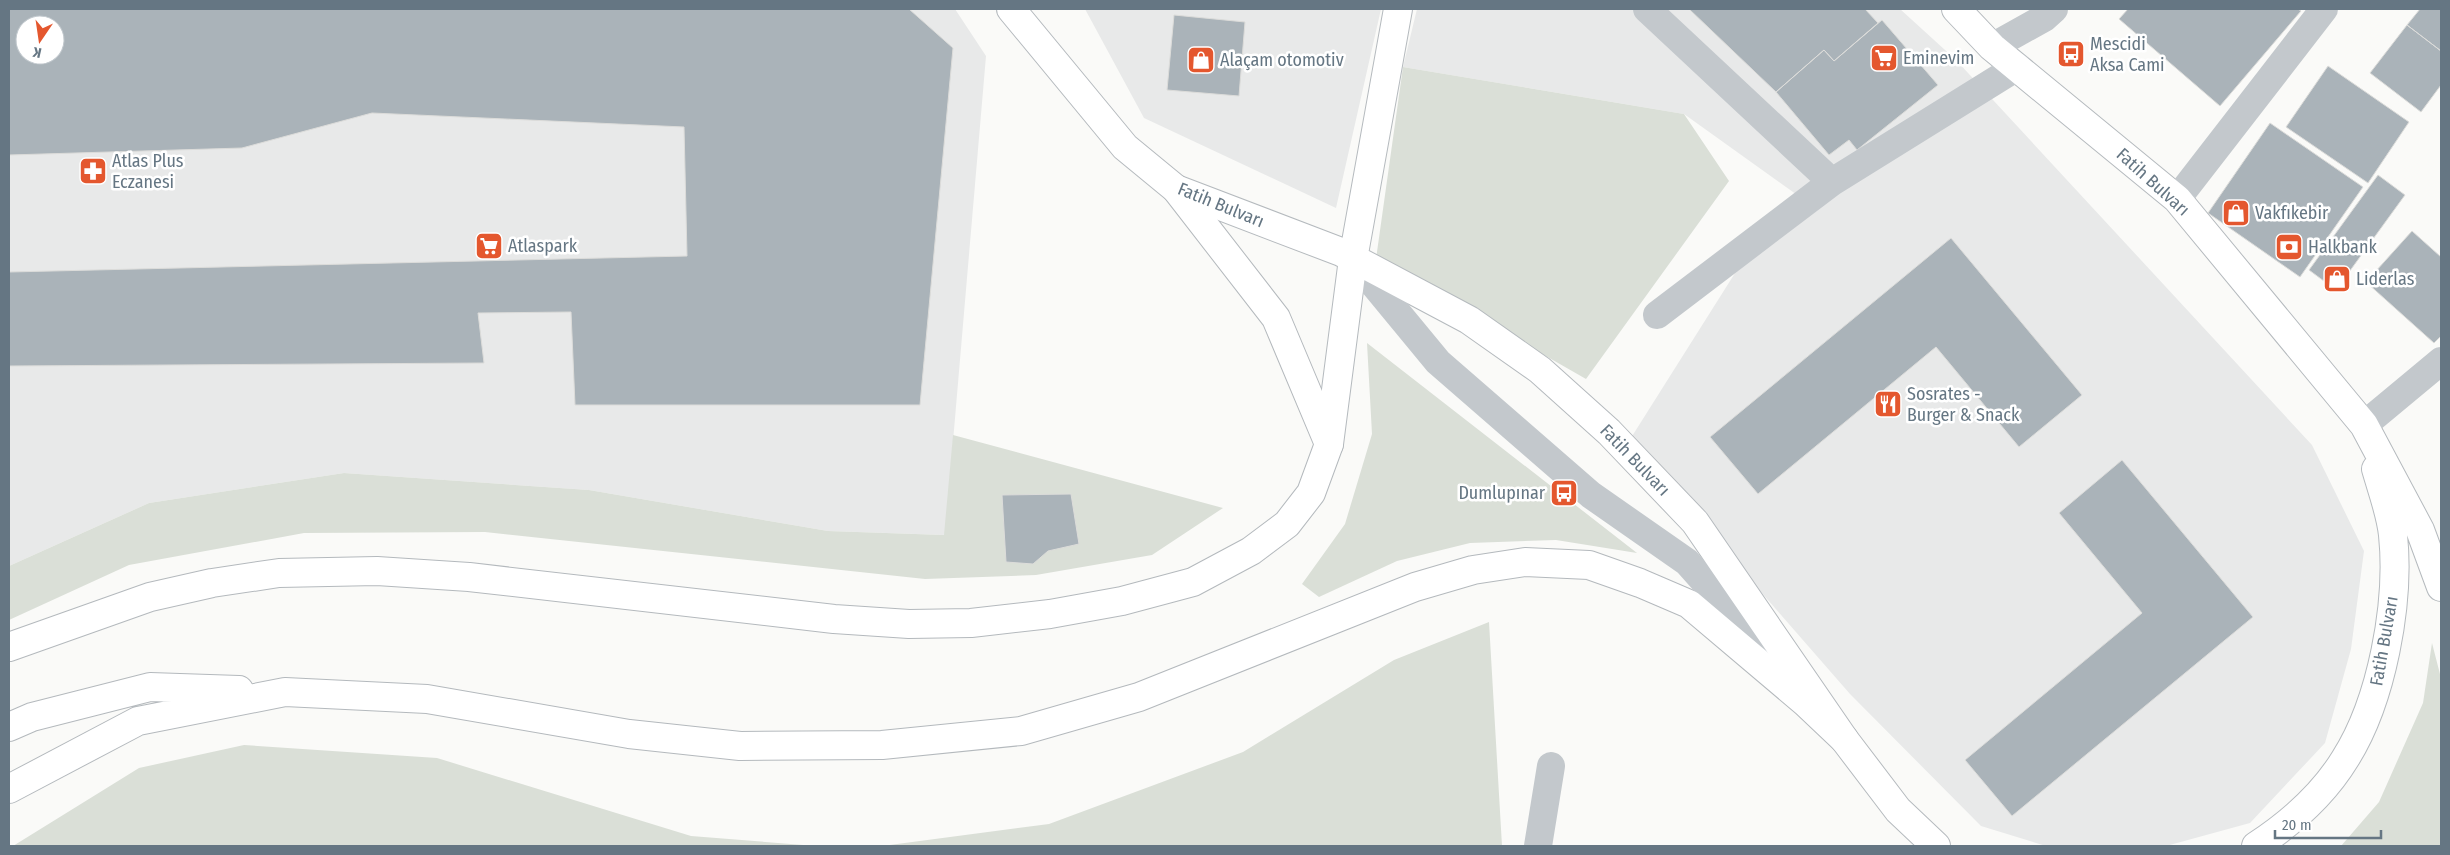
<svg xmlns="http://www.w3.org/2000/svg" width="2450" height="855" viewBox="0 0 2450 855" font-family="'Fira Sans Condensed',sans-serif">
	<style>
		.built { fill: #e8e9e9; fill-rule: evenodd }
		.green { fill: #dadfd7 }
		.building { fill: #aab3b9; stroke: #dcdcda; fill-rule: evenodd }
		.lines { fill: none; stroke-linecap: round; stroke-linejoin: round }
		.major-casing { stroke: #b5babe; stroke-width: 30 }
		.highway-casing { stroke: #b4b9bd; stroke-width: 30 }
		.minor { stroke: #c3c8cc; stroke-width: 28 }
		.major { stroke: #fff; stroke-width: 28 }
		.highway { stroke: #fff; stroke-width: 28 }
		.labels { text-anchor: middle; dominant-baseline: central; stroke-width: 5; stroke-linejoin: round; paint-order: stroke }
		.poi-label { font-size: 18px; fill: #657683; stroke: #fff; text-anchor: start }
		.street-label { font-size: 18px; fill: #657683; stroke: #fff }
	</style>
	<rect width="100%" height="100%" fill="#fafaf8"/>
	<!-- built -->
	<path class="built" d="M 9,9 L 955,9 L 986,56 L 945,535 L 828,531 L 589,490 L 344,473 L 149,503 L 9,566 ZM 25,25 L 55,25 L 55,55 L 25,55 Z
		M 1085,9 L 1381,9 L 1336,208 L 1144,118 Z
		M 1417,9 L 1900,9 L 1956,60 L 2312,445 L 2364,551 L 2351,649 L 2325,743 L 2250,823 L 2166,846 L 2046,846 L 1981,826 L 1850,694 L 1629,441 L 1742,262 L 1818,210 L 1684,114 L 1403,67 Z"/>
	<!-- green -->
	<path class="green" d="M 1403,67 L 1684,114 L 1729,181 L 1586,379 L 1376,259 Z
		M 1367,343 L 1637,553 L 1556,540 L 1470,543 L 1397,561 L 1319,597 L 1302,584 L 1345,524 L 1372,434 Z
		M 953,435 L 1223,508 L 1152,555 L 1036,575 L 925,579 L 485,532 L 304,533 L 129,565 L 9,620 L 9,566 L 149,503 L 344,473 L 589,490 L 828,531 L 944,535 Z
		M 1489,622 L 1502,846 L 882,846 L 1049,824 L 1243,752 L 1394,660 Z
		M 2432,643 L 2441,678 L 2441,846 L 2341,846 L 2379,802 L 2423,703 Z
		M 244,745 L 437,758 L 691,836 L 816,846 L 13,846 L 139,768 Z"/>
	<!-- building -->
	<path class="building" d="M 9,9 L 909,9 L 953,48 L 920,405 L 575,405 L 571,312 L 478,313 L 484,363 L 9,366 ZM 25,25 L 55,25 L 55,55 L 25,55 Z
		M 1689,9 L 1865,9 L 1878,23 L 1834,61 L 1824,50 L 1776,92 Z
		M 2128,9 L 2298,9 L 2301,11 L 2220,106 L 2119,19 Z
		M 2420,9 L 2441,9 L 2441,51 L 2407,25 Z
		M 1174,15 L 1245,22 L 1239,96 L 1167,90 Z
		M 1882,20 L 1938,85 L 1857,150 L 1849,140 L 1829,155 L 1776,92 L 1824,50 L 1834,61 Z
		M 2407,25 L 2441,51 L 2441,85 L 2421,112 L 2370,73 Z
		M 2328,66 L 2409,122 L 2368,183 L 2286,127 Z
		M 372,113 L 684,127 L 687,256 L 9,272 L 9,155 L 242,148 Z
		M 2270,123 L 2363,187 L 2300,277 L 2208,213 Z
		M 2378,175 L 2405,195 L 2336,290 L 2309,270 Z
		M 2412,231 L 2441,257 L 2441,336 L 2434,343 L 2366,282 Z
		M 1951,238 L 2082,395 L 2019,447 L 1936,347 L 1758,494 L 1710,437 Z
		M 2122,460 L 2253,617 L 2012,816 L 1965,760 L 2142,613 L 2059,513 Z
		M 1071,494 L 1079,544 L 1048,551 L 1033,564 L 1006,562 L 1002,495 Z"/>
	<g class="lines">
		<!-- major casing -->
		<g class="major-casing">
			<path id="major" d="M 1011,9 L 1125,147 L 1176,189 L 1341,252 L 1469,320 L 1540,370 L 1609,432 L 1695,522 L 1844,739 L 1898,810 L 1936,846
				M 1956,9 L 1992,47 L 2177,199 L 2364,425 L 2420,530 L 2441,587
				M 1329,444 L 1353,259 L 1398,9
				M 2256,846 C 2291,823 2323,795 2345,759 C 2382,701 2400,603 2393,535 C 2391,514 2382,490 2376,469"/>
		</g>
		<!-- highway casing -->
		<g class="highway-casing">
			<path id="highway" d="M 9,647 L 150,597 L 212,583 L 279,573 L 377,571 L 469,577 L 834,619 L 909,624 L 971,623 L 1050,614 L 1122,601 L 1193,582 L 1251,551 L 1287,524 L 1311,493 L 1329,444 L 1276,318 L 1176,189
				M 9,727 L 32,717 L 150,687 L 239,690
				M 9,789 L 138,721 L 285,692 L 427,699 L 629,734 L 740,746 L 882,745 L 1021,731 L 1139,697 L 1415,587 L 1473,570 L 1525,562 L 1589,565 L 1640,583 L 1689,604 L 1806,703 L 1844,739"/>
		</g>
		<!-- minor -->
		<path class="minor" d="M 1647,9 L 1832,182
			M 1992,47 L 2044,18 L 2054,9
			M 2177,199 L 2324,9
			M 1353,259 L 1438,362 L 1591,495 L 1687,562 L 1792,680
			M 1657,315 L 1832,182 L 2017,67
			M 2364,425 L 2441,361
			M 1538,846 L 1551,766"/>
		<!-- major -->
		<use href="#major" class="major"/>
		<!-- highway -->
		<use href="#highway" class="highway"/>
	</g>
	<!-- icons -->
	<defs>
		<g id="bus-square" transform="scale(1.4375)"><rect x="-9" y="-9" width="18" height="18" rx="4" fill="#e4572e" stroke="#fff"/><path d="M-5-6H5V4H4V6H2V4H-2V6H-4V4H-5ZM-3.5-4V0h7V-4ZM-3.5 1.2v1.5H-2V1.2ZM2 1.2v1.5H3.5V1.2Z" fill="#fff"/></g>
		<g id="supermarket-square" transform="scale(1.4375)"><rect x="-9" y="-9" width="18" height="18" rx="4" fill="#e4572e" stroke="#fff"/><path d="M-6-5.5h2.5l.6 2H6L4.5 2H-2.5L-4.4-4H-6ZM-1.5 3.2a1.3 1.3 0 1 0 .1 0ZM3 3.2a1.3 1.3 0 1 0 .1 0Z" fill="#fff"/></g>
		<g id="shop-square" transform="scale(1.4375)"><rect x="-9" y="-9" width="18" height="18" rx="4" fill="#e4572e" stroke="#fff"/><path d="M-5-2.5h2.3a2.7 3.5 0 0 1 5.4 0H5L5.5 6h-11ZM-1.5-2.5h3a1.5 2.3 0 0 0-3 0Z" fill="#fff"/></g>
		<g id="pharmacy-square" transform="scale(1.4375)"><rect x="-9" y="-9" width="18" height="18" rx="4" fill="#e4572e" stroke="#fff"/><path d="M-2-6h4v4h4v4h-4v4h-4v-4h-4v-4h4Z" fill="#fff"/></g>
		<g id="bank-square" transform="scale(1.4375)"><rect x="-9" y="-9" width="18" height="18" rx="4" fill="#e4572e" stroke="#fff"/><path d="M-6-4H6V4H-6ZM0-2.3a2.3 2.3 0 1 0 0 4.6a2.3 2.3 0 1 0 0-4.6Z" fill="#fff"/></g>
		<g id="restaurant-square" transform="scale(1.4375)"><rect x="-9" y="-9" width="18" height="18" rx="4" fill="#e4572e" stroke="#fff"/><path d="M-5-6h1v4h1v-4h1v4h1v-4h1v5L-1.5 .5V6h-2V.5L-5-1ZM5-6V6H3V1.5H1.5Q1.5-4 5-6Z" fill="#fff"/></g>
	</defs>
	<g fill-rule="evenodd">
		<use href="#bus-square" x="2071" y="54"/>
		<use href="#supermarket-square" x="1884" y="58"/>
		<use href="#shop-square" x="1201" y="60"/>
		<use href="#pharmacy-square" x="93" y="171"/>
		<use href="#shop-square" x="2236" y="213"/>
		<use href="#supermarket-square" x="489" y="246"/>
		<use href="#bank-square" x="2289" y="247"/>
		<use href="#shop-square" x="2337" y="279"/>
		<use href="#restaurant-square" x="1888" y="404"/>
		<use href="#bus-square" x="1564" y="493"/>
	</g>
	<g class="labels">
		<!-- poi labels -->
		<g class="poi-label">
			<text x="2090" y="44">Mescidi<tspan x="2090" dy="21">Aksa Cami</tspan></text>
			<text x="1903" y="58">Eminevim</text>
			<text x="1220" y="60">Alaçam otomotiv</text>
			<text x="112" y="161">Atlas Plus<tspan x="112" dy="21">Eczanesi</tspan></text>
			<text x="2255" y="213">Vakfıkebir</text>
			<text x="508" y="246">Atlaspark</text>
			<text x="2308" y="247">Halkbank</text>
			<text x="2356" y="279">Liderlas</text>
			<text x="1907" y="394">Sosrates -<tspan x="1907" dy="21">Burger &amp; Snack</tspan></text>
			<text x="1545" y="493" text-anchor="end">Dumlupınar</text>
		</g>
		<!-- street labels -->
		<g class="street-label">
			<text transform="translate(2153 182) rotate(42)">Fatih Bulvarı</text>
			<text transform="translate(1221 205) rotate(22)">Fatih Bulvarı</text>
			<text transform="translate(1635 460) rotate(46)">Fatih Bulvarı</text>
			<text transform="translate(2384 641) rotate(-80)">Fatih Bulvarı</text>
		</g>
	</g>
	<!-- border -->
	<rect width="2450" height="855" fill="none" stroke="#657683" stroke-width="20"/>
	<!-- north arrow -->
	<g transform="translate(40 40) rotate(193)"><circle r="24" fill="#ffffff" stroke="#c1c8cd"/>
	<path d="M0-4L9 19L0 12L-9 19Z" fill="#e4572e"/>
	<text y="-8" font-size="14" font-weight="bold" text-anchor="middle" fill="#657683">K</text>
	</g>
	<!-- scale -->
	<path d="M2275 830v8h106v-8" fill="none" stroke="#657683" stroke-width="2.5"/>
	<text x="2282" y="830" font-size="15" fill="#657683" stroke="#ffffff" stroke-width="4" paint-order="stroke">20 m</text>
</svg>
